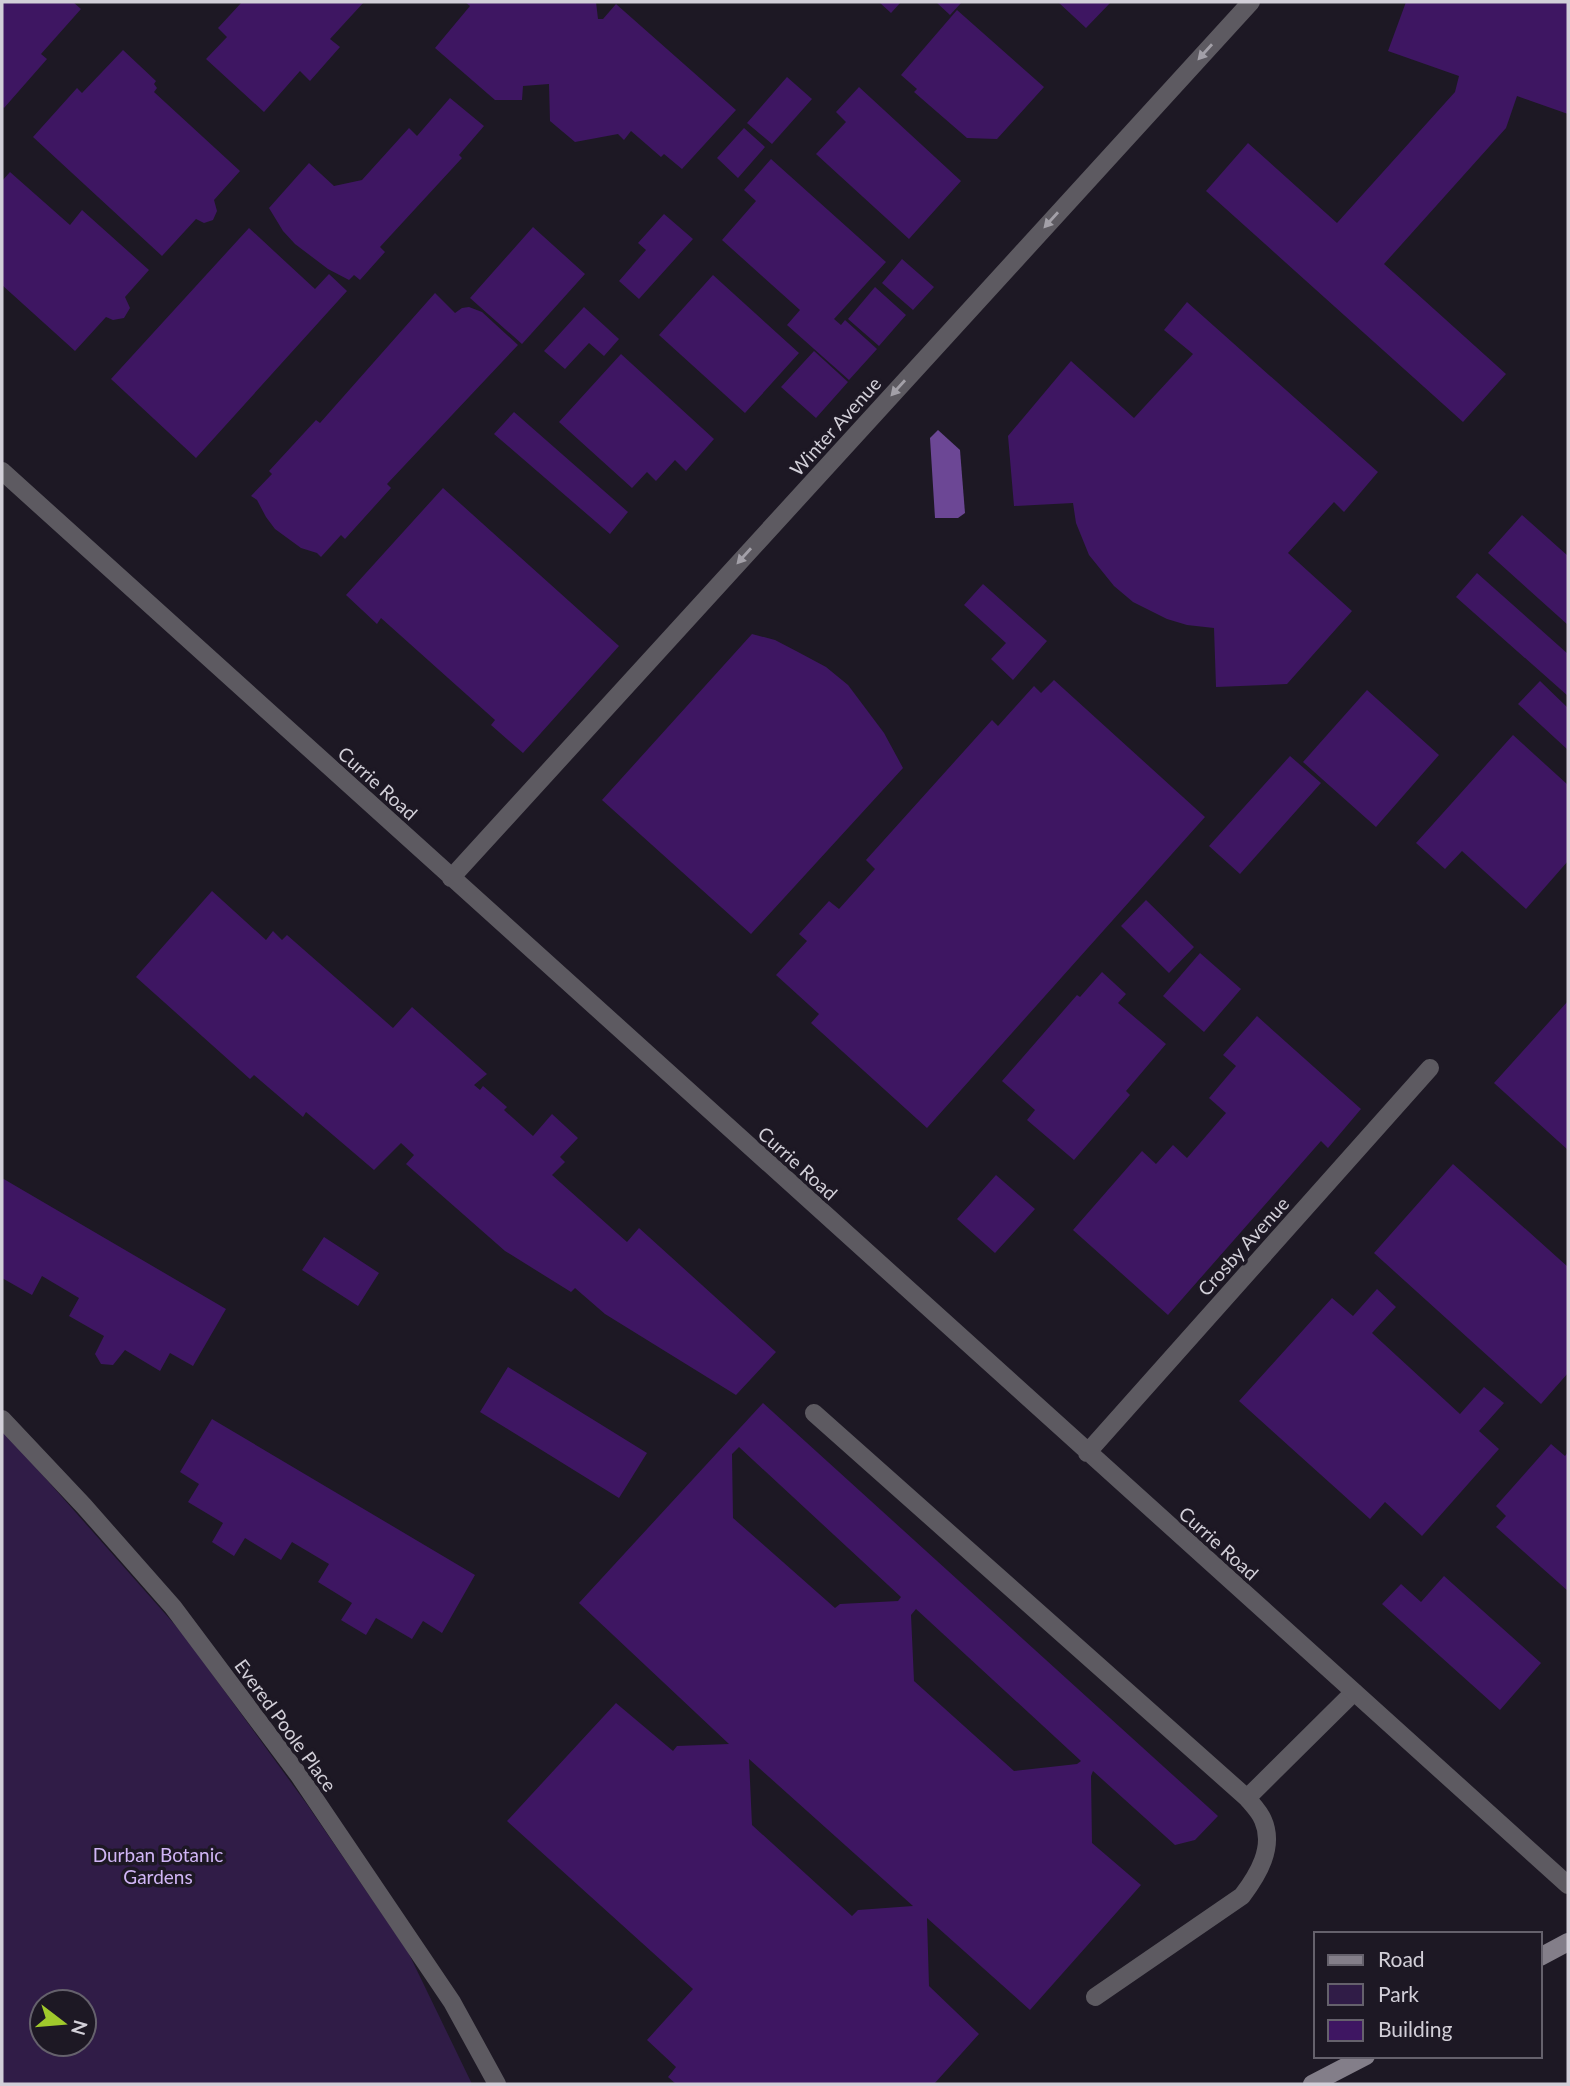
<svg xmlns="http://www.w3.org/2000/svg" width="1570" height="2086" viewBox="0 0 1570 2086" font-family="Lato,sans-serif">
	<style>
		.green { fill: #301c47; fill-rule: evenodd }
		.water { fill: #6c4795 }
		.building { fill: #3e1662; fill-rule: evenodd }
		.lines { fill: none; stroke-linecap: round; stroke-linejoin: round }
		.service { stroke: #5d5a61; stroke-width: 18 }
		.minor { stroke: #5d5a61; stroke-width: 18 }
		.secondary { stroke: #837e89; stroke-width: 18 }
		.oneway { fill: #a3a0a8 }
		.labels { text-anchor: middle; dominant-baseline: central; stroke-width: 7; stroke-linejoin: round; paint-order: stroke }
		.street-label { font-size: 19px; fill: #d2cfd8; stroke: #1d1824 }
		.park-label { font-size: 19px; fill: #d0b5f5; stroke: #1d1824 }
	</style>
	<rect width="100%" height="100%" fill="#1d1824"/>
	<!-- green -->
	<path class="green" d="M 2,1429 L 183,1634 L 306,1803 L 408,1952 L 472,2084 L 2,2084 ZM 42,2002 L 84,2002 L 84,2044 L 42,2044 Z"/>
	<!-- water -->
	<path class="water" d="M 938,430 L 960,450 L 965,513 L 958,518 L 935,518 L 930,438 Z"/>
	<!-- building -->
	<path class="building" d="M 2,2 L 73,2 L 81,9 L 41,54 L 47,59 L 4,108 L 2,106 Z
		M 242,2 L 364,2 L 330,39 L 340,47 L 310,81 L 300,71 L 264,112 L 206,59 L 227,37 L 218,28 Z
		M 465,2 L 596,2 L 598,19 L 603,19 L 616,4 L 736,110 L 682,169 L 664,154 L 661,157 L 631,131 L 624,140 L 618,134 L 575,142 L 550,121 L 549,84 L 523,86 L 522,100 L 495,100 L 435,48 L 470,6 Z
		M 879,2 L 901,2 L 891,13 Z
		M 936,2 L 962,2 L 950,15 Z
		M 1058,2 L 1111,2 L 1086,28 Z
		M 1406,2 L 1568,2 L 1568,114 L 1517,96 L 1506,128 L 1384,264 L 1506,374 L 1463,422 L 1206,191 L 1248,143 L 1337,223 L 1455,92 L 1459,76 L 1388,51 Z
		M 957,10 L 1044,87 L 997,139 L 967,138 L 914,92 L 917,89 L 901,75 Z
		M 123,50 L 156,81 L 154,84 L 157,88 L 154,92 L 240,171 L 214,200 L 217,211 L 213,220 L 204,223 L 196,219 L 162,256 L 33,137 L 77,88 L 82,93 Z
		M 787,77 L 812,99 L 772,144 L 747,123 Z
		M 859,87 L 961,181 L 909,239 L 816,154 L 846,122 L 836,112 Z
		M 450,98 L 484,126 L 459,155 L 462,158 L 380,247 L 385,252 L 360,280 L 354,275 L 349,280 L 328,269 L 295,244 L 283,231 L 269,208 L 309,163 L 334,186 L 362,180 L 409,128 L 417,136 Z
		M 744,128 L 765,147 L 738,178 L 717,158 Z
		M 771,159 L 886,262 L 834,319 L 841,325 L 845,320 L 877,349 L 849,380 L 787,325 L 800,310 L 722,240 L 756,201 L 744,190 Z
		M 10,172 L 70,225 L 82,210 L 149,270 L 125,297 L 130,308 L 124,318 L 113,320 L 106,317 L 75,351 L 2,285 L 2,181 Z
		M 664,214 L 693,239 L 639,299 L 619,281 L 646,250 L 638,243 Z
		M 533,227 L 585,274 L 522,344 L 470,298 Z
		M 249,228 L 315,289 L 329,274 L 347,291 L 196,458 L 111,379 Z
		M 902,259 L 934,287 L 913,310 L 882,283 Z
		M 713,275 L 799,353 L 745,413 L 659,335 Z
		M 875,287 L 906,315 L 879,346 L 848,319 Z
		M 435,293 L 455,313 L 462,308 L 469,307 L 482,312 L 518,345 L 387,484 L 391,488 L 345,539 L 341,535 L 321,557 L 317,553 L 301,548 L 275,529 L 266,517 L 257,500 L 251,496 L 272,474 L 269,471 L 316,420 L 320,423 Z
		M 1187,302 L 1378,472 L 1344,512 L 1334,502 L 1288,553 L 1352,611 L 1287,684 L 1216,687 L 1214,628 L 1187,625 L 1167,619 L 1133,602 L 1114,586 L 1089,555 L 1076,523 L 1073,503 L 1014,506 L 1008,436 L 1071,361 L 1134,418 L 1193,354 L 1164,330 Z
		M 584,307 L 619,339 L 604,356 L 589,343 L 565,369 L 544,351 Z
		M 814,351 L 848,382 L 816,418 L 781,387 Z
		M 621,354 L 714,439 L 686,471 L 675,460 L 656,481 L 647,472 L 632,488 L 559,422 Z
		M 514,412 L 628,512 L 610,534 L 494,434 Z
		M 443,488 L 619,646 L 523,753 L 491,725 L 495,720 L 381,618 L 377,624 L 346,595 Z
		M 1522,515 L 1568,556 L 1568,625 L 1488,553 Z
		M 1477,573 L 1568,654 L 1568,696 L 1456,597 Z
		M 983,584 L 1047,641 L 1013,680 L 991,659 L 1006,643 L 964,605 Z
		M 752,634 L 775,640 L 798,652 L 826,667 L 848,685 L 884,733 L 903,768 L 751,934 L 602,800 Z
		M 1054,680 L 1205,817 L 927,1128 L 811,1023 L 819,1014 L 776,975 L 807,941 L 799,934 L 829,901 L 839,909 L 875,869 L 866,860 L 992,720 L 998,726 L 1034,686 L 1041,693 Z
		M 1540,681 L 1568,708 L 1568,750 L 1518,704 Z
		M 1367,690 L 1439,755 L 1376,827 L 1303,762 Z
		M 1513,735 L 1568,785 L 1568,861 L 1526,909 L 1462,851 L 1445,869 L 1416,843 Z
		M 1290,756 L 1321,783 L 1240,874 L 1209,846 Z
		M 212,891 L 266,940 L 273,931 L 282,940 L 287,935 L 393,1028 L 412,1007 L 487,1074 L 474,1085 L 480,1090 L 483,1086 L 507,1107 L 504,1110 L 533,1136 L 552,1114 L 578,1138 L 560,1157 L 565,1162 L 552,1175 L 627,1242 L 639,1228 L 776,1352 L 736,1395 L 605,1314 L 575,1288 L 571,1292 L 505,1251 L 406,1164 L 414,1155 L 401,1143 L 374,1170 L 306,1112 L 303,1117 L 254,1075 L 250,1079 L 136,977 Z
		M 1146,900 L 1194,947 L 1169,973 L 1121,926 Z
		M 1200,953 L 1241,989 L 1204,1032 L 1163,996 Z
		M 1102,972 L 1126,994 L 1118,1003 L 1166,1044 L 1126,1091 L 1130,1095 L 1074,1160 L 1027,1120 L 1035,1110 L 1002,1081 L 1077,995 L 1080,997 Z
		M 1568,1001 L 1568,1150 L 1494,1083 Z
		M 1257,1016 L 1361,1109 L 1328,1148 L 1321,1141 L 1168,1315 L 1073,1230 L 1142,1151 L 1156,1164 L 1173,1145 L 1187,1158 L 1226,1113 L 1209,1098 L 1236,1066 L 1223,1055 Z
		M 1453,1164 L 1568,1267 L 1568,1373 L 1541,1404 L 1374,1253 Z
		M 996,1175 L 1035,1209 L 995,1253 L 957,1219 Z
		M 2,1178 L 226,1309 L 193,1366 L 170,1353 L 160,1371 L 125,1350 L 113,1365 L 101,1364 L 95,1354 L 104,1336 L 69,1316 L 79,1298 L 42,1276 L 32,1295 L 2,1278 Z
		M 324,1237 L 379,1273 L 358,1306 L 302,1270 Z
		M 1377,1289 L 1396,1307 L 1372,1333 L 1460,1414 L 1484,1387 L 1504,1403 L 1479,1431 L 1499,1449 L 1422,1536 L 1385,1502 L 1370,1519 L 1239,1401 L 1332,1298 L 1353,1316 Z
		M 508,1367 L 647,1453 L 619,1498 L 480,1412 Z
		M 763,1403 L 1218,1816 L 1195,1840 L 1175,1845 L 1093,1771 L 1091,1776 L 1092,1843 L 1141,1885 L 1030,2010 L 927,1918 L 929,1986 L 979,2034 L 934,2084 L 676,2084 L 668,2077 L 676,2067 L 647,2040 L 693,1989 L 507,1821 L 616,1703 L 673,1751 L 677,1746 L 729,1744 L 579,1603 ZM 739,1447 L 901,1597 L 898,1601 L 840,1604 L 835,1608 L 733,1518 L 732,1454 ZM 916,1609 L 1081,1761 L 1077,1764 L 1014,1771 L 914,1681 L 911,1615 ZM 749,1759 L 913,1906 L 858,1910 L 852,1916 L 752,1825 Z
		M 212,1419 L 475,1575 L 442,1633 L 423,1621 L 412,1639 L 376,1618 L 366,1635 L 341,1620 L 352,1603 L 318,1582 L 329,1564 L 292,1542 L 281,1560 L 245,1538 L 234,1556 L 212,1542 L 223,1523 L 188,1502 L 199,1484 L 180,1472 Z
		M 1551,1444 L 1565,1456 L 1568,1452 L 1568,1591 L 1496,1527 L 1506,1516 L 1496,1506 Z
		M 1444,1576 L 1541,1663 L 1500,1710 L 1382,1604 L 1401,1584 L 1421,1602 Z"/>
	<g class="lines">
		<!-- service -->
		<path class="service" d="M 814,1413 L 1247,1798 L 1354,1692
			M 1095,1997 L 1242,1896 C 1258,1875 1275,1847 1263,1820 C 1260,1812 1252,1804 1247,1798"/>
		<!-- minor -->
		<path class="minor" d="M 2,471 L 1568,1885
			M 451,878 L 1251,2
			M 2,1419 L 84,1506 L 173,1607 L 298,1774 L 452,2002 L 497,2084
			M 1087,1453 L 1430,1068"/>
		<!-- secondary -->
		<path class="secondary" d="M 1540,1957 L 1568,1942
			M 1312,2084 L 1366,2056"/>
	</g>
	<!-- one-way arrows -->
	<defs><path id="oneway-solid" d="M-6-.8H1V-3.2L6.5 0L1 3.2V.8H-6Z" transform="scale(1.75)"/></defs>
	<g class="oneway">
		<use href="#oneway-solid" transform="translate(1205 52) rotate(132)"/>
		<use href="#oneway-solid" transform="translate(1051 220) rotate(132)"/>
		<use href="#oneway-solid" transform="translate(898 388) rotate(132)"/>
		<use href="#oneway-solid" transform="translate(744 556) rotate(132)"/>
	</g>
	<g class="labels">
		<!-- street labels -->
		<g class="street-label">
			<text transform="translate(835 426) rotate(-48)">Winter Avenue</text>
			<text transform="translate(378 783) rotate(42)">Currie Road</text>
			<text transform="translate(798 1163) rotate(42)">Currie Road</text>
			<text transform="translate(1243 1246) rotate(-48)">Crosby Avenue</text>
			<text transform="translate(1219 1543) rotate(42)">Currie Road</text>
			<text transform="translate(286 1725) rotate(54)">Evered Poole Place</text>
		</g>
		<!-- park labels -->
		<g class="park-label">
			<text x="158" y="1854">Durban Botanic<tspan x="158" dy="22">Gardens</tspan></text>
		</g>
	</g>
	<!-- border -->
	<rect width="1570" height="2086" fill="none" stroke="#d2cfd8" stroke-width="7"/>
	<!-- legend -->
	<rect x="1314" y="1932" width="228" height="126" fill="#1d1824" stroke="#65616c" stroke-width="2"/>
	<rect x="1328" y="1955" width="35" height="10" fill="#837e89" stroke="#65616c" stroke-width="2"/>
	<text x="1378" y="1967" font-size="21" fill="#d2cfd8">Road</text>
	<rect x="1328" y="1984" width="35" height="21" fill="#301c47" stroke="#65616c" stroke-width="2"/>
	<text x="1378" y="2002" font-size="21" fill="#d2cfd8">Park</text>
	<rect x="1328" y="2020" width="35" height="21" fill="#3e1662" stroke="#65616c" stroke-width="2"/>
	<text x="1378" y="2037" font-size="21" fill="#d2cfd8">Building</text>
	<!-- north arrow -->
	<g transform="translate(63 2023) rotate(106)"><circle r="33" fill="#1d1824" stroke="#65616c" stroke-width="2"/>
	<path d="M0-5L12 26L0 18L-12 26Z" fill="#a0c92c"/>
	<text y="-10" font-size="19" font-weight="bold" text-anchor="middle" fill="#d2cfd8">N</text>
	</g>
</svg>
